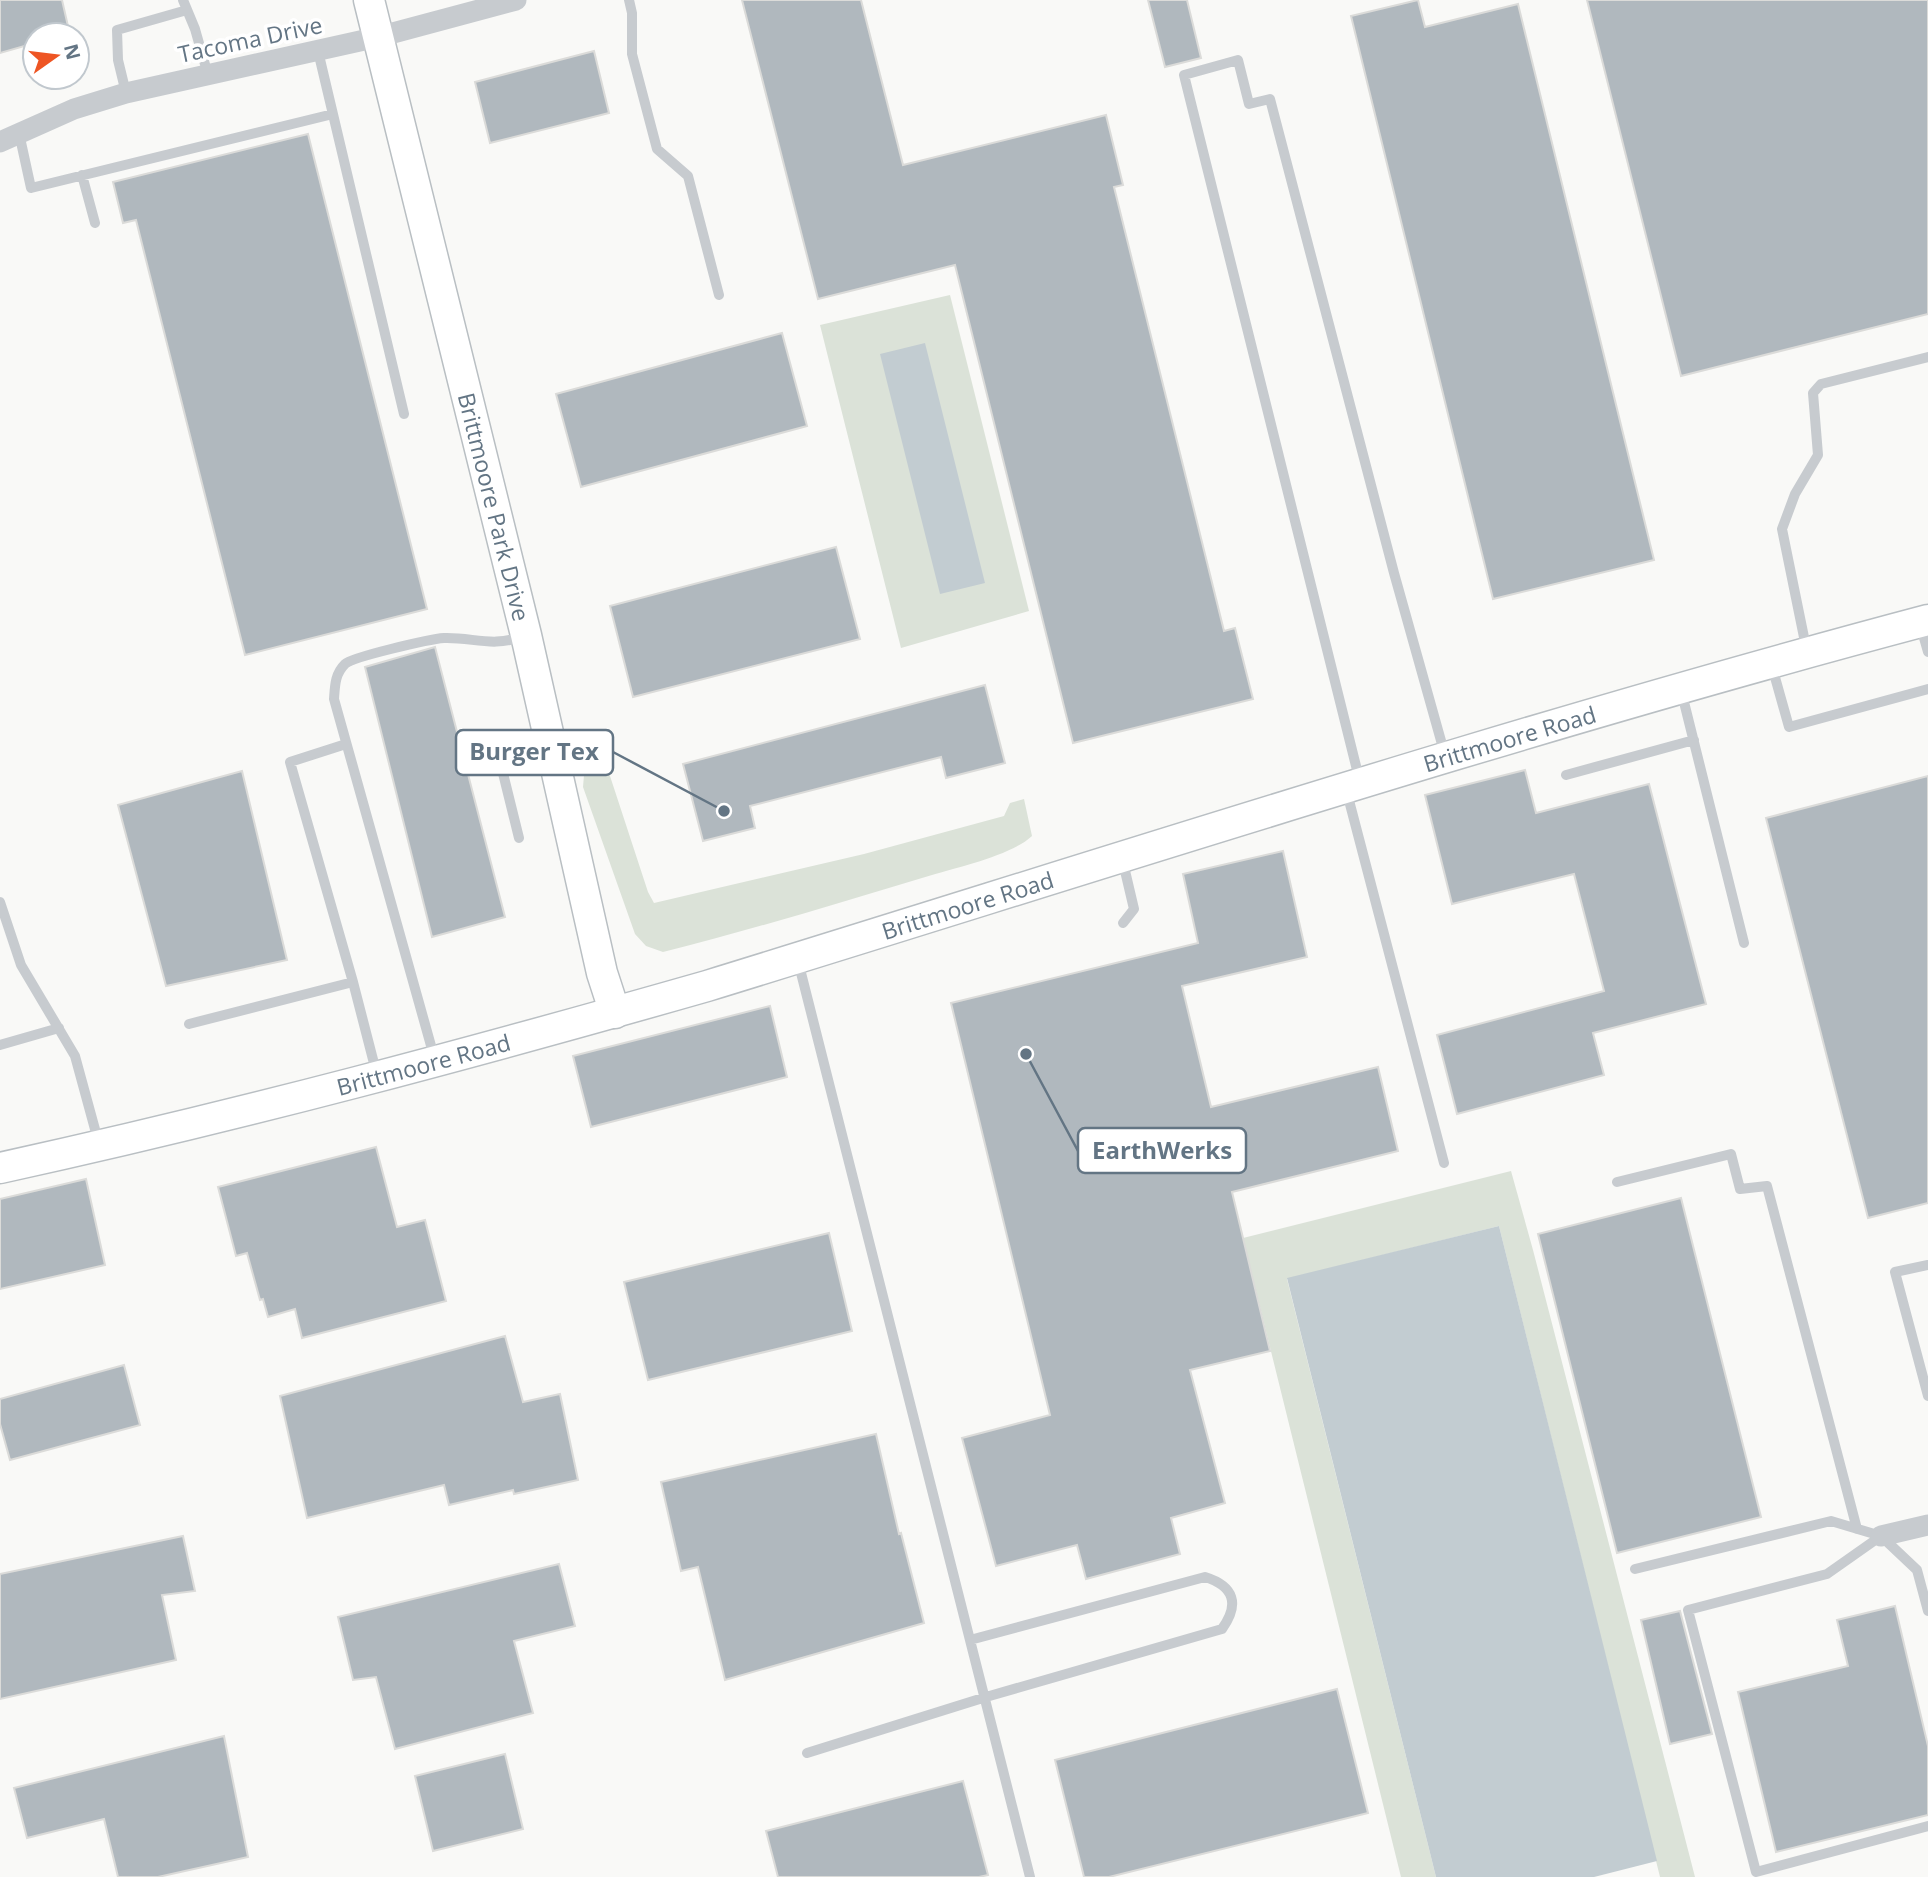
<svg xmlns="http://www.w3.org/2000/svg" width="1928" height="1877" viewBox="0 0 1928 1877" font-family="'Open Sans',sans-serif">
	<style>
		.green { fill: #dbe2d8 }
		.water { fill: #c2ccd1 }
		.building { fill: #b0b8be; stroke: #dbdbd9; stroke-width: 2 }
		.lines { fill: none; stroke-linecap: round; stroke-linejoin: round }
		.secondary-casing { stroke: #b9bfc3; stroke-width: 33 }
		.lane { stroke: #c7cbcf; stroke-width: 10 }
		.street { stroke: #c7cbcf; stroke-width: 21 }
		.secondary { stroke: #fff; stroke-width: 30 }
		.labels { text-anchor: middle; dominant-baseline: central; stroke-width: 7; stroke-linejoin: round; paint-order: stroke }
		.street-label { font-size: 23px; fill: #637584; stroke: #fff }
		.leader { fill: none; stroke: #637584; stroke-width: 2.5 }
		.callout-dot { fill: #637584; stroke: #fff; stroke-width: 2.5 }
		.callout { fill: #fff; stroke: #637584; stroke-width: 2.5 }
		.callout-label { font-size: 24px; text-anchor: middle; font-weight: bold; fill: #637584 }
	</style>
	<rect width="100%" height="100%" fill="#f9f9f7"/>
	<!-- green -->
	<path class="green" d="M 950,295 L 1029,611 L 901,648 L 820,325 Z
		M 594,771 L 603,771 L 610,776 L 648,892 L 654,903 L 864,854 L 1004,816 L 1010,803 L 1024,799 L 1032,836 C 1012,855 959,867 932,875 C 843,902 754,929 663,952 L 646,946 L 635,934 L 583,787 L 584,775 Z
		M 1511,1171 L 1533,1250 L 1695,1877 L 1660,1877 L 1499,1226 L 1287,1279 L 1436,1877 L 1401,1877 L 1243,1238 Z"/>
	<!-- water -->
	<path class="water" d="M 925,343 L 985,583 L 940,594 L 880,354 Z
		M 1499,1226 L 1657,1861 L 1594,1877 L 1436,1877 L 1287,1278 Z"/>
	<!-- building -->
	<path class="building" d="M 0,0 L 62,0 L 70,35 L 35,35 L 35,43 L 0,53 Z
		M 742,0 L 861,0 L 903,165 L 1106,115 L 1123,185 L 1114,187 L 1224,631 L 1235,628 L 1253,699 L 1073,743 L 955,265 L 818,299 Z
		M 1148,0 L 1187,0 L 1201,58 L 1165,67 Z
		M 1418,0 L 1425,27 L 1518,4 L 1654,560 L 1493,599 L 1351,16 Z
		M 1587,0 L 1928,0 L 1928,314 L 1681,376 Z
		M 594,51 L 609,113 L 490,143 L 475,82 Z
		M 308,134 L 427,609 L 245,655 L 136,220 L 123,223 L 113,182 Z
		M 782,333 L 807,426 L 581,487 L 556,394 Z
		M 836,547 L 860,639 L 633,697 L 610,606 Z
		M 435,647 L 505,917 L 432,937 L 365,667 Z
		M 985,685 L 1005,763 L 946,778 L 941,757 L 750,806 L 755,828 L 703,841 L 683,764 Z
		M 1525,770 L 1536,813 L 1649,784 L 1706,1004 L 1593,1033 L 1604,1075 L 1457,1114 L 1437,1035 L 1604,991 L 1574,874 L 1452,904 L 1425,795 Z
		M 242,771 L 287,960 L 166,986 L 118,805 Z
		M 1928,776 L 1928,1203 L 1868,1218 L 1766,818 Z
		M 1283,851 L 1307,957 L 1182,986 L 1211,1107 L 1378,1067 L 1398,1151 L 1232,1192 L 1270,1351 L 1190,1370 L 1225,1503 L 1171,1518 L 1180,1554 L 1086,1579 L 1077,1545 L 996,1566 L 962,1438 L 1050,1415 L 951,1003 L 1198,943 L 1183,874 Z
		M 770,1006 L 787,1077 L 591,1127 L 573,1056 Z
		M 376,1147 L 397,1227 L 425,1220 L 446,1301 L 302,1338 L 295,1309 L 268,1317 L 263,1299 L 260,1300 L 247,1253 L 236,1256 L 218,1187 Z
		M 86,1179 L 105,1265 L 0,1289 L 0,1199 Z
		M 1681,1198 L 1761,1517 L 1617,1553 L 1538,1234 Z
		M 829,1233 L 852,1331 L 648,1380 L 624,1282 Z
		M 505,1336 L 523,1402 L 560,1394 L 578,1480 L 514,1494 L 513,1490 L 449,1505 L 444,1485 L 307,1518 L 280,1396 Z
		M 124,1365 L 140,1425 L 10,1460 L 0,1424 L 0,1399 Z
		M 876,1434 L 899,1534 L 901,1533 L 924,1623 L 725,1680 L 698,1567 L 681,1571 L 661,1482 Z
		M 183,1536 L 195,1591 L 162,1595 L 176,1660 L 0,1699 L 0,1574 Z
		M 559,1564 L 575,1626 L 514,1641 L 533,1713 L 395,1749 L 376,1677 L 353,1680 L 338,1617 Z
		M 1895,1606 L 1928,1746 L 1928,1815 L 1776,1852 L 1738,1692 L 1848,1666 L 1837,1620 Z
		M 1680,1611 L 1712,1734 L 1670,1744 L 1641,1620 Z
		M 1337,1689 L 1368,1813 L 1109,1877 L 1084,1877 L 1055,1760 Z
		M 224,1736 L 248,1857 L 158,1877 L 118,1877 L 104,1819 L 27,1838 L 14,1788 Z
		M 505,1754 L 523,1829 L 433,1851 L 415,1776 Z
		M 963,1781 L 988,1875 L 979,1877 L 778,1877 L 766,1831 Z"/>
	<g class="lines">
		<!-- secondary casing -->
		<g class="secondary-casing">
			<g id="secondary">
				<path id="s1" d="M 369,0 L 526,635 L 602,973 L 615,1013"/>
				<path id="s2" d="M 0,1168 C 238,1116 472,1053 707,986 C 1113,861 1517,729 1928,620"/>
			</g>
		</g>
		<!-- lane -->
		<path class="lane" d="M 183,0 L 195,29 L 208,75
			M 629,0 L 632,13 L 632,54 L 657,149 L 688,176 L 719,295
			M 318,51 L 404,414
			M 126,93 L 118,60 L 117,30 L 187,10
			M 19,133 L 31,188 L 333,114
			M 82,175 L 95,223
			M 1920,624 L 1928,652
			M 1807,652 L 1782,529 L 1795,494 L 1818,455 L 1813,393 L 1821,384 L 1928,357
			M 1771,663 L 1789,727 L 1928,689
			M 1681,690 L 1744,943
			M 346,744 L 290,762 L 353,982
			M 1566,775 L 1694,740
			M 1360,782 L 1184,75 L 1238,60 L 1249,104 L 1270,99 L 1394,573 L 1445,755
			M 1346,789 L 1444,1163
			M 519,838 L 497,749 L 546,736
			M 1122,858 L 1134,909 L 1123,923
			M 0,902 L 21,965 L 75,1056 L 99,1144
			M 798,961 L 1030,1877
			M 189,1024 L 353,982 L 377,1075
			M 0,1045 L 59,1028
			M 435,1060 L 334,699 C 335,685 335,674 345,664 C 352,657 430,639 444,638 C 473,637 493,648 523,636
			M 1617,1182 L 1731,1154 L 1740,1189 L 1767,1186 L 1857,1529
			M 1928,1265 L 1895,1272 L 1928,1396
			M 1881,1536 L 1827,1574 L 1688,1610 L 1756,1872 L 1928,1826
			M 1635,1569 L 1831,1521 L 1881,1536 L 1917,1570 L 1928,1611
			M 807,1753 L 986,1697 L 1222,1629 C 1240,1604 1234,1586 1205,1577 L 970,1640"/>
		<!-- street -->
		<path class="street" d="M 0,142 L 74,109 L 126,93 L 378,37 L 516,0
			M 1881,1536 L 1928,1525"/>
		<!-- secondary -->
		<use href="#secondary" class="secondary"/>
	</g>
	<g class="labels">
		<!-- street labels -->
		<g class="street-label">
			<text transform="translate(250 39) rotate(-12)">Tacoma Drive</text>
			<text stroke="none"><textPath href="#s1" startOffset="522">Brittmoore Park Drive</textPath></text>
			<text stroke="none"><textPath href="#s2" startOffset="1570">Brittmoore Road</textPath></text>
			<text stroke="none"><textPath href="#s2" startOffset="1003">Brittmoore Road</textPath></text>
			<text stroke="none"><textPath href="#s2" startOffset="436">Brittmoore Road</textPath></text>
		</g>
	</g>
	<!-- callouts -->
	<path class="leader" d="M724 811L613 752M1026 1054L1078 1151"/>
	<g class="callout-dot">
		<circle cx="724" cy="811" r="7"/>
		<circle cx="1026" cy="1054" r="7"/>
	</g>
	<g class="callout">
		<rect x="456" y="730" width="157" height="45" rx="7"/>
		<rect x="1078" y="1128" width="168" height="45" rx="7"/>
	</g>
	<g class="callout-label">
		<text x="534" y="760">Burger Tex</text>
		<text x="1162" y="1159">EarthWerks</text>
	</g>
	<!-- north arrow -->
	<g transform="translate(56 56) rotate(76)"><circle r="33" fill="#ffffff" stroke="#c1c8ce" stroke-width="2"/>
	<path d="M0-5L12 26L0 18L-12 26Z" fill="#ee5523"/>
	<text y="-10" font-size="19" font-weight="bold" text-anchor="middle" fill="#637584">N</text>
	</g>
</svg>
